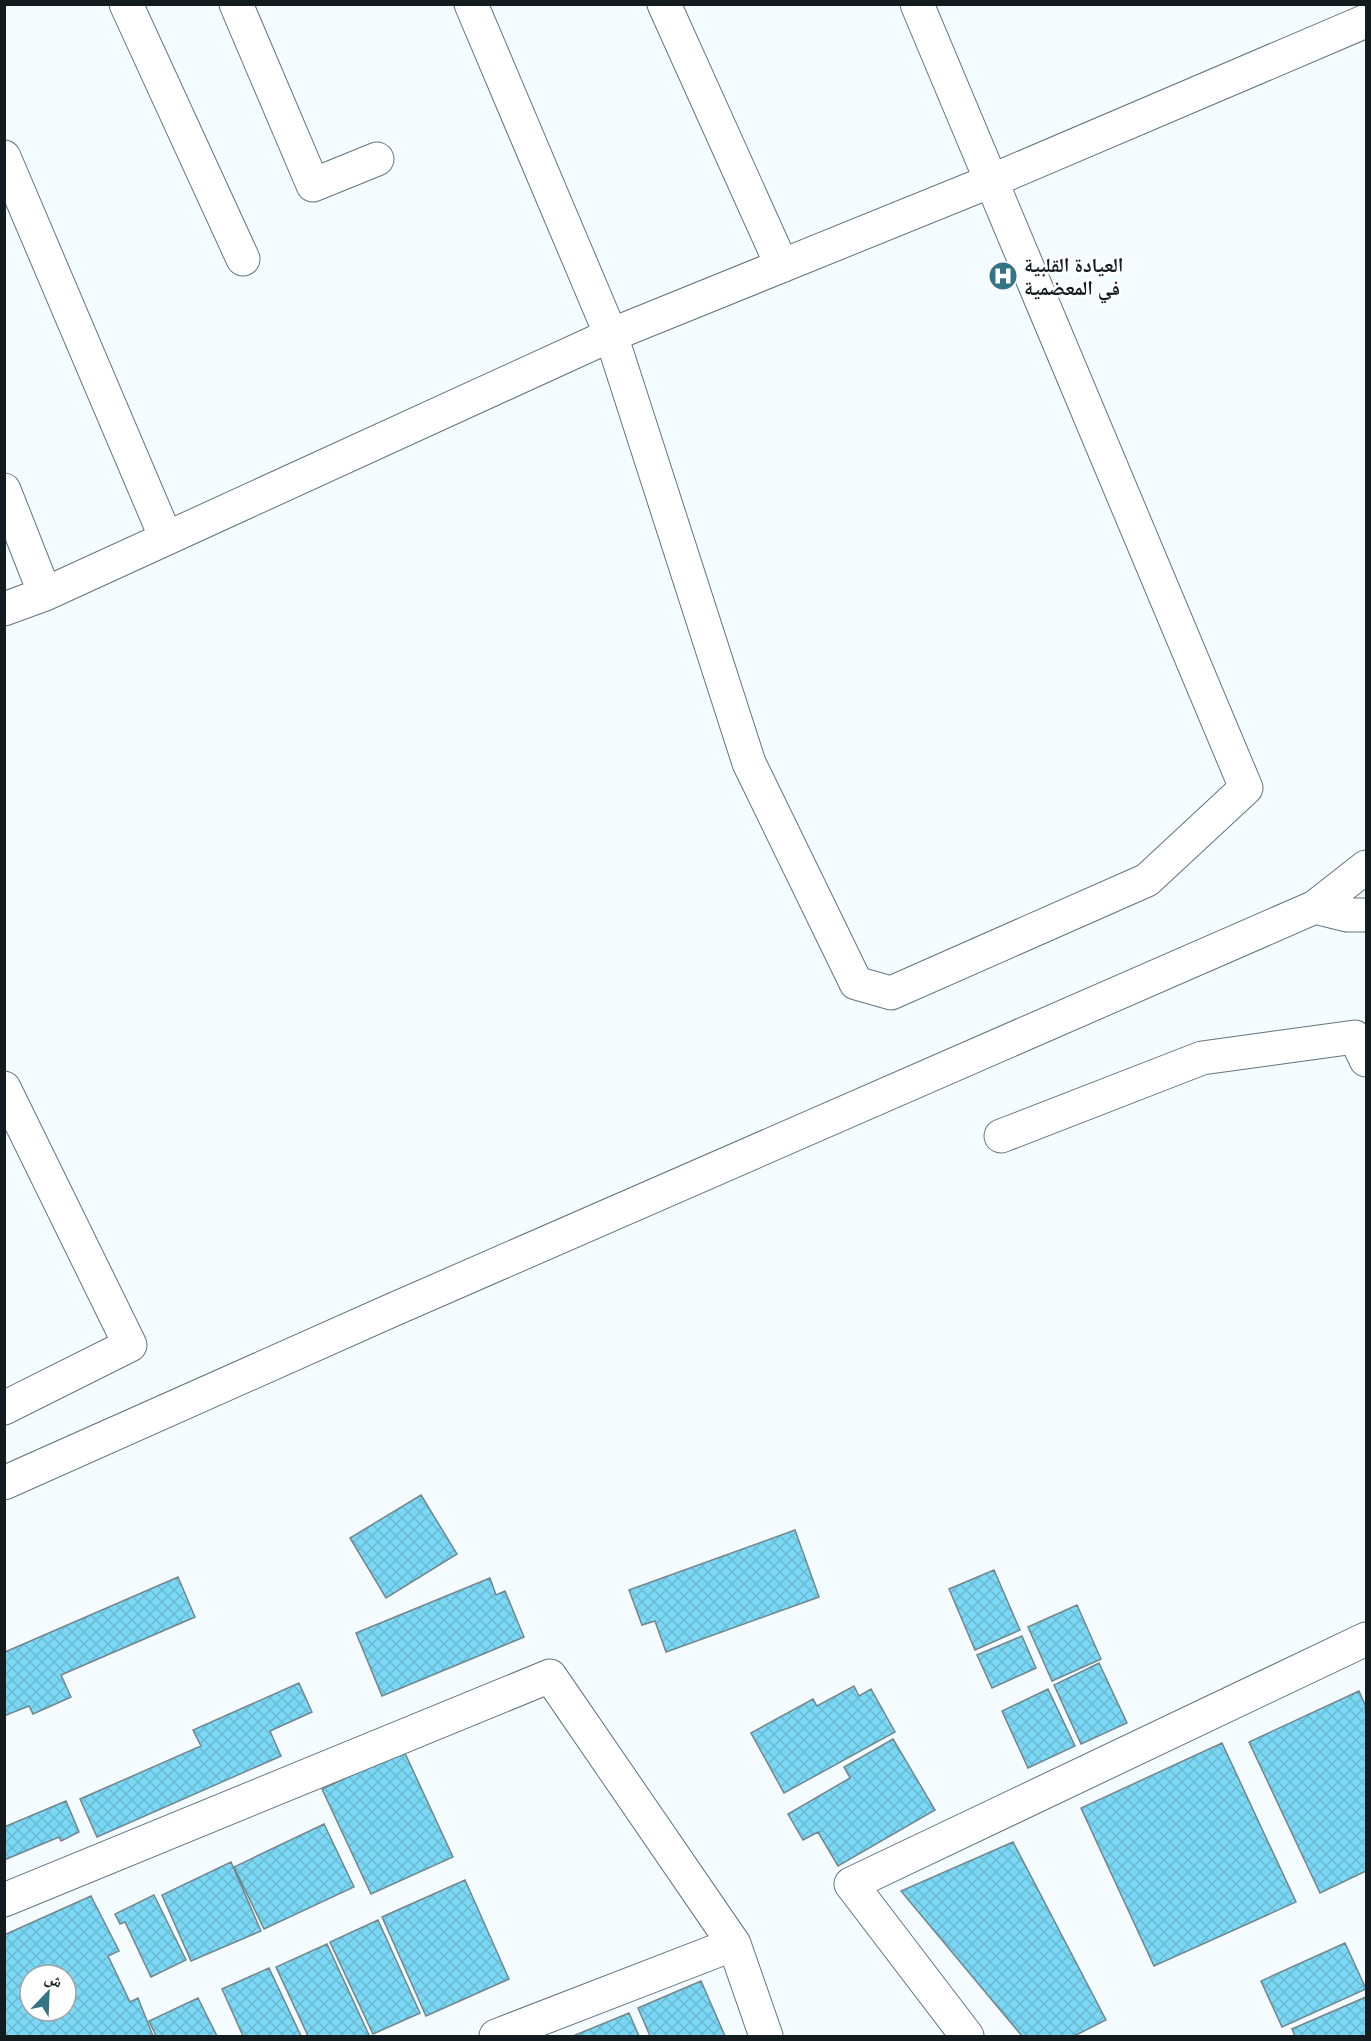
<svg xmlns="http://www.w3.org/2000/svg" width="1371" height="2041" viewBox="0 0 1371 2041" font-family="Lato,'Noto Naskh Arabic',sans-serif">
	<style>
		.building { fill: url(#building-cross-hatch); stroke: #73868c; stroke-width: 1.5; fill-rule: evenodd }
		.lines { fill: none; stroke-linecap: round; stroke-linejoin: round }
		.minor-casing { stroke: #63757c; stroke-width: 35 }
		.major-casing { stroke: #63757c; stroke-width: 35 }
		.minor { stroke: #fff; stroke-width: 33 }
		.major { stroke: #fff; stroke-width: 33 }
		.labels { text-anchor: middle; dominant-baseline: central; stroke-width: 5; stroke-linejoin: round; paint-order: stroke }
		.poi-label { font-size: 20px; font-weight: bold; fill: #141b1e; stroke: #fff; text-anchor: start }
	</style>
	<defs>
		<pattern id="building-cross-hatch" width="8" height="8" patternUnits="userSpaceOnUse" patternTransform="scale(1.5)"><rect width="8" height="8" fill="#7ad8f5"/><path d="M0 0l8 8M0 8l8-8" fill="none" stroke="#69b9d2"/></pattern>
	</defs>
	<rect width="100%" height="100%" fill="#f4fcff"/>
	<!-- building -->
	<path class="building" d="M 421,1495 L 457,1554 L 386,1598 L 350,1538 Z
		M 795,1530 L 819,1597 L 666,1652 L 655,1621 L 642,1625 L 629,1590 Z
		M 994,1570 L 1020,1630 L 975,1650 L 949,1589 Z
		M 178,1577 L 195,1617 L 61,1675 L 71,1697 L 33,1714 L 29,1706 L 4,1716 L 4,1650 L 5,1652 Z
		M 490,1578 L 496,1595 L 505,1591 L 524,1637 L 382,1696 L 356,1633 Z
		M 1077,1605 L 1101,1659 L 1052,1681 L 1028,1627 Z
		M 1022,1636 L 1036,1668 L 992,1688 L 977,1655 Z
		M 1099,1663 L 1127,1723 L 1081,1744 L 1054,1685 Z
		M 299,1683 L 312,1712 L 270,1731 L 281,1756 L 97,1837 L 80,1799 L 201,1746 L 193,1730 Z
		M 854,1686 L 859,1696 L 871,1689 L 895,1732 L 784,1793 L 751,1733 L 813,1699 L 817,1706 Z
		M 1048,1689 L 1075,1746 L 1028,1768 L 1002,1711 Z
		M 1359,1691 L 1366,1707 L 1366,1871 L 1320,1893 L 1249,1742 Z
		M 893,1739 L 935,1810 L 838,1866 L 818,1832 L 803,1840 L 788,1814 L 850,1778 L 844,1767 Z
		M 1222,1743 L 1296,1902 L 1154,1966 L 1081,1808 Z
		M 404,1751 L 453,1857 L 371,1894 L 322,1789 Z
		M 66,1801 L 79,1832 L 61,1841 L 59,1837 L 4,1860 L 4,1827 Z
		M 324,1824 L 354,1887 L 264,1929 L 234,1867 Z
		M 1013,1842 L 1106,2020 L 1074,2036 L 1022,2036 L 901,1891 Z
		M 231,1862 L 261,1931 L 191,1961 L 162,1895 Z
		M 465,1880 L 509,1979 L 426,2016 L 382,1917 Z
		M 154,1895 L 186,1960 L 151,1977 L 125,1922 L 120,1924 L 115,1914 Z
		M 91,1896 L 119,1951 L 108,1956 L 130,2002 L 138,1998 L 153,2036 L 4,2036 L 4,1935 ZM 30,1975 L 66,1975 L 66,2011 L 30,2011 Z
		M 378,1920 L 420,2013 L 373,2034 L 330,1942 Z
		M 1345,1943 L 1366,1989 L 1282,2027 L 1261,1981 Z
		M 327,1944 L 369,2035 L 367,2036 L 308,2036 L 276,1967 Z
		M 269,1968 L 301,2036 L 243,2036 L 222,1989 Z
		M 701,1981 L 725,2036 L 650,2036 L 638,2008 Z
		M 1366,1997 L 1366,2036 L 1295,2036 L 1292,2029 Z
		M 198,1998 L 217,2036 L 156,2036 L 149,2021 Z
		M 629,2013 L 639,2036 L 573,2036 Z"/>
	<g class="lines">
		<!-- minor casing -->
		<g class="minor-casing">
			<path id="minor" d="M 126,4 L 243,259
				M 236,4 L 313,185 L 377,159
				M 471,4 L 611,335 L 749,763 L 856,983 L 891,993 L 1147,880 L 1246,788 L 917,4
				M 664,4 L 782,266
				M 4,157 L 166,538
				M 4,490 L 45,594
				M 4,609 L 45,594 L 611,335 L 991,181 L 1366,21
				M 4,1088 L 130,1345 L 4,1408
				M 1001,1136 L 1202,1058 L 1355,1037 L 1366,1060
				M 4,1900 L 550,1676 L 734,1944 L 766,2036
				M 496,2036 L 734,1944
				M 967,2036 L 851,1884 L 1366,1639"/>
		</g>
		<!-- major casing -->
		<g class="major-casing">
			<path id="major" d="M 1315,907 L 1347,915 L 1366,915
				M 4,1483 L 390,1311 L 1315,907 L 1366,867"/>
		</g>
		<!-- minor -->
		<use href="#minor" class="minor"/>
		<!-- major -->
		<use href="#major" class="major"/>
	</g>
	<!-- icons -->
	<defs>
		<g id="hospital-disc" transform="scale(1.5)"><circle r="9.5" fill="#337487" stroke="#fff"/><path d="M-5-5h3v3.5h4V-5h3V5h-3V1.5h-4V5h-3Z" fill="#fff"/></g>
	</defs>
	<g fill-rule="evenodd">
		<use href="#hospital-disc" x="1003" y="276"/>
	</g>
	<g class="labels">
		<!-- poi labels -->
		<g class="poi-label">
			<text x="1024" y="264">العيادة القلبية<tspan x="1024" dy="23">في المعضمية</tspan></text>
		</g>
	</g>
	<!-- border -->
	<rect width="1371" height="2041" fill="none" stroke="#141b1e" stroke-width="12"/>
	<!-- north arrow -->
	<g transform="translate(48 1993) rotate(23)"><circle r="28" fill="#ffffff" stroke="#a1a4a5" stroke-width="1.5"/>
	<path d="M0-4.5L10 22L0 15L-10 22Z" fill="#337487"/>
	<text y="-9" font-size="16" font-weight="bold" text-anchor="middle" fill="#141b1e">ش</text>
	</g>
</svg>
